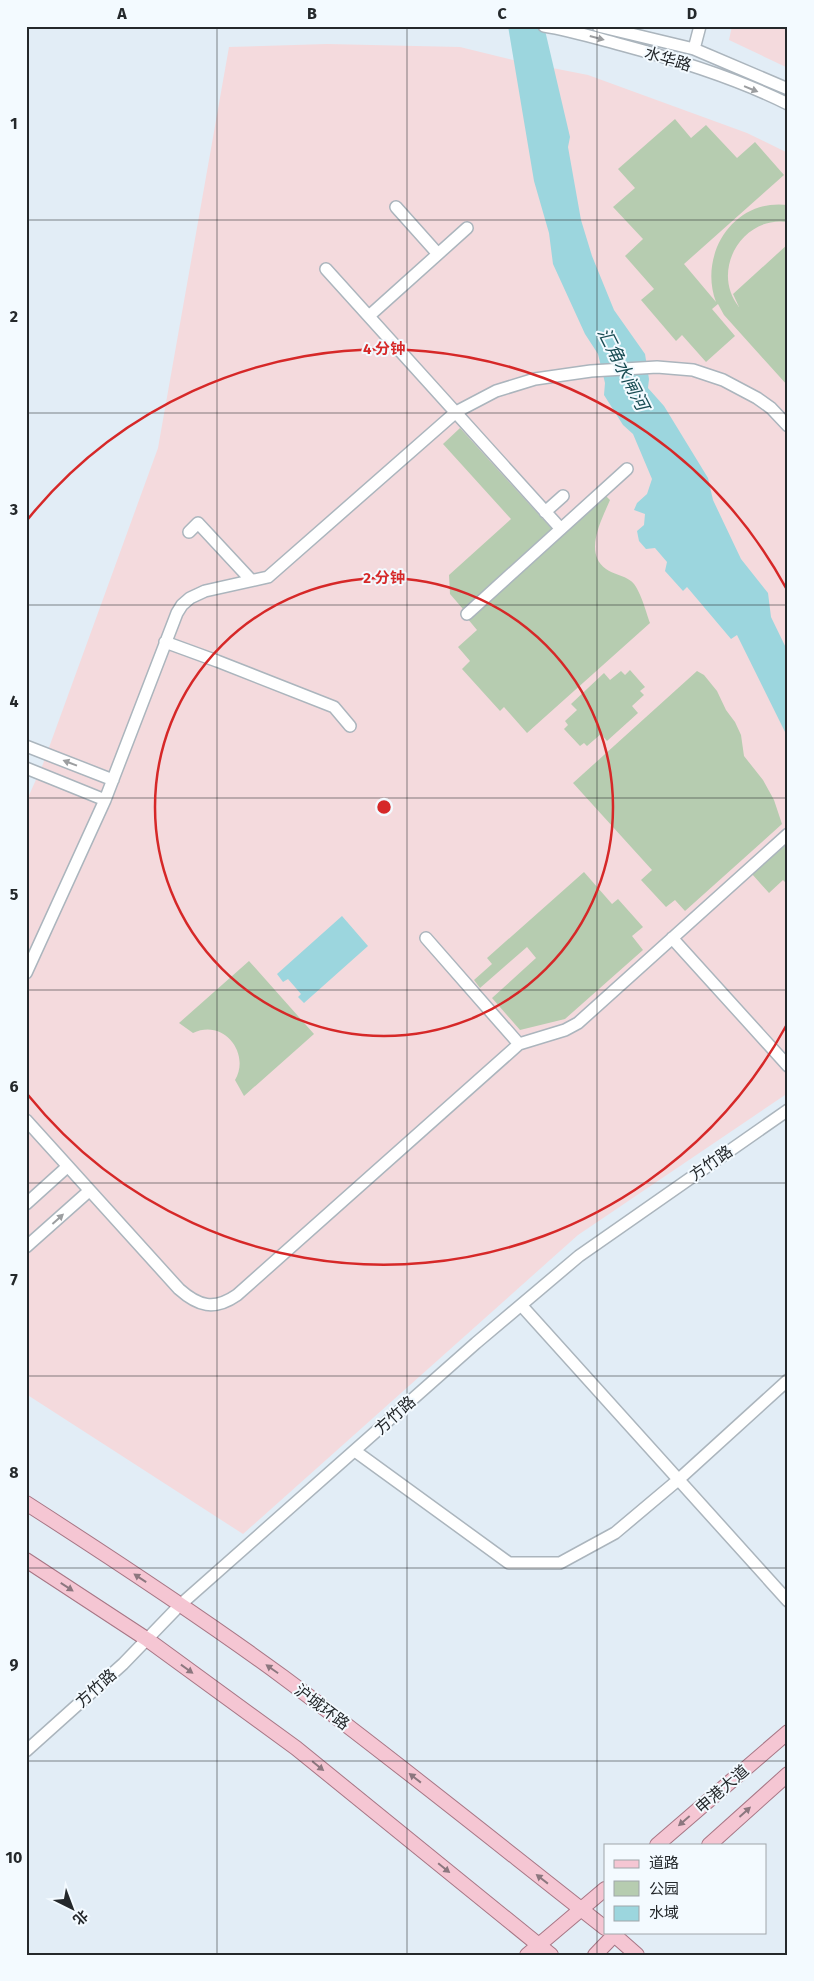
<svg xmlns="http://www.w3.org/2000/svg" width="814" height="1981" viewBox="0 0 814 1981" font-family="'Fira Sans','Noto Sans SC',sans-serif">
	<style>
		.education { fill: #f4dadd }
		.green { fill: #b6ccb0 }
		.water { fill: #9cd6de }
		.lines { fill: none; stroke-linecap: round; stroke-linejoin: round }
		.minor-casing { stroke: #abb5bd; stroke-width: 14 }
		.major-casing { stroke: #a77685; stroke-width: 16 }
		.minor { stroke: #fff; stroke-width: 11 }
		.major { stroke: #f5c6d3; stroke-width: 14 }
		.oneway { fill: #9c9ea0 }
		.oneway2 { fill: #8c777f }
		.grid { fill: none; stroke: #24282b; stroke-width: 1; stroke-opacity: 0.55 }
		.ring { fill: none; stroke: #d62828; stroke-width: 2.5 }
		.labels { text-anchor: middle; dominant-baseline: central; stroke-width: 4; stroke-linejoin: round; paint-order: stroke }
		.street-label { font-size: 16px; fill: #24282b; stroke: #f3faff }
		.water-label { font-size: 18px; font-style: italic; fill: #1a4d54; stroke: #f3faff }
		.centre { fill: #d62828; stroke: #f3faff; stroke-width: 2.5 }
		.ring-label { font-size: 15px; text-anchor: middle; font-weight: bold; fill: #d62828; stroke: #f3faff; stroke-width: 4; stroke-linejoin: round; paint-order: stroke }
		.neatline { fill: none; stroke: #24282b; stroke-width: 2 }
		.grid-label { font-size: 16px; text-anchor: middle; font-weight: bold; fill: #24282b }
	</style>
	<rect width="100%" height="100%" fill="#e2edf6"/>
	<!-- education -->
	<path class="education" d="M 732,26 L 788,26 L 788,68 L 729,40 Z
		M 327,44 L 460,47 L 517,61 L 588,75 L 747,133 L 788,153 L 788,1093 L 578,1235 L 243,1534 L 26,1394 L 26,802 L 43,764 L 158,448 L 229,47 Z"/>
	<!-- green -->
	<path class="green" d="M 675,119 L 691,138 L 706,125 L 737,158 L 755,142 L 784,175 L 684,264 L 716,302 C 698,254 734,198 788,205 L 788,222 C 742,215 710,271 739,307 L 733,294 L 788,244 L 788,386 L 724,315 L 718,304 L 712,309 L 735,336 L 706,362 L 682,335 L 676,341 L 641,300 L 654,289 L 625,256 L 643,239 L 613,207 L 635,188 L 618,169 Z
		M 460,428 L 552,529 L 463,609 L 450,594 L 449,575 L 511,519 L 443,444 Z
		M 605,495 L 610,500 C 602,519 583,553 606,569 C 613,574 623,575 631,581 C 640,588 646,612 650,623 L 527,733 L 504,707 L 500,711 L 462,669 L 470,661 L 458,647 L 477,630 L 467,618 Z
		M 630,670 L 645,687 L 640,691 L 644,695 L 632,706 L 638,713 L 607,741 L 601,734 L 587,746 L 584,743 L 580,746 L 564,729 L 568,725 L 565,721 L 577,710 L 571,704 L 604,673 L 610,680 L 621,671 L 625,675 Z
		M 697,671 L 704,675 L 717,691 L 726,710 L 735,722 L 741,735 L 744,756 L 763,780 L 774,800 L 782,824 L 685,911 L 675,900 L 666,907 L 641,880 L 652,870 L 573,783 Z
		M 788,843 L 788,885 L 783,880 L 769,893 L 752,874 Z
		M 584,872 L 612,904 L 618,899 L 643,927 L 632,936 L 643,950 L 565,1019 L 520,1030 L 492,998 L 536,958 L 527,947 L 480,988 L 474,980 L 492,964 L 487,958 Z
		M 249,961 L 314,1034 L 244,1096 L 235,1080 C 251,1053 223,1018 193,1033 L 179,1023 Z"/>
	<!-- water -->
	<path class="water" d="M 508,26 L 544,26 L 570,137 L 568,147 L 581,220 L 592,256 L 614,310 L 645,354 L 649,379 L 648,388 L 664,406 L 708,478 L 713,500 L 741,559 L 768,593 L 771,617 L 788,652 L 788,738 L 737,635 L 731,639 L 687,587 L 683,591 L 665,571 L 667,562 L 655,548 L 646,549 L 639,541 L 637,531 L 644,525 L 645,514 L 634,510 L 637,503 L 647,494 L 652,479 L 633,434 L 623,425 L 604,395 L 605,383 L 598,354 L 585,334 L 553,264 L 549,233 L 534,181 Z
		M 342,916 L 368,946 L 304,1003 L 298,997 L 301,994 L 288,979 L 283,982 L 277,974 Z"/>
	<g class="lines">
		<!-- minor casing -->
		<g class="minor-casing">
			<path id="minor" d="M 544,26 C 570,30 596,38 622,45 C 678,60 736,78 788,104
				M 598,26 L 694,49 L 788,89
				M 694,49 L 700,26
				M 396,207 L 438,254
				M 326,269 L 561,529
				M 369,316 L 467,228
				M 545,512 L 563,496
				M 189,532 L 198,523 L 251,580
				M 467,614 L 627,469
				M 165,642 L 217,661 L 334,707 L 350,726
				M 26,746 L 113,780
				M 26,768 L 105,800
				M 426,938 L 519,1044
				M 672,938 L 788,1066
				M 26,973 L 105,800 L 177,613 L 182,605 L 190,598 L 205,591 L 268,577 L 456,412 L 496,391 L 535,379 L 591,371 L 657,367 L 693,370 L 723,380 L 757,398 L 771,408 L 788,426
				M 26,1120 L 179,1289 C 198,1306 214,1311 237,1295 L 519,1044 L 565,1030 L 578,1023 L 788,834
				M 26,1204 L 67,1167
				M 26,1247 L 89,1191
				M 521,1305 L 788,1601
				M 355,1451 L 509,1563 L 560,1563 L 615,1533 L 678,1480 L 788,1380
				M 26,1751 L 123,1664 L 180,1605 L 476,1343 L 579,1256 L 788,1110"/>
		</g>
		<!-- major casing -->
		<g class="major-casing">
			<path id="major" d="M 26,1503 C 113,1559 200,1616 283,1677 C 392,1758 498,1844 605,1928
				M 26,1560 L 148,1640 L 296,1748 L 551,1955
				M 657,1845 L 788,1732
				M 709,1845 L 788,1774
				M 611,1932 L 637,1955
				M 527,1955 L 605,1889
				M 595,1955 L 617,1932"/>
		</g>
		<!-- minor -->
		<use href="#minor" class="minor"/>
		<!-- major -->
		<use href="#major" class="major"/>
	</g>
	<!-- one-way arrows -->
	<defs><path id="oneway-solid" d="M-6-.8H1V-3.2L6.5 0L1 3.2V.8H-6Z" transform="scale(1.25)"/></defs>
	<g class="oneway">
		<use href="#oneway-solid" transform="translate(597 38) rotate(15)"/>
		<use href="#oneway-solid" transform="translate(751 89) rotate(22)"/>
		<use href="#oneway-solid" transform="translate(70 763) rotate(-159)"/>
		<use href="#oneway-solid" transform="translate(58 1219) rotate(-42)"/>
	</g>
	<g class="oneway2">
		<use href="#oneway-solid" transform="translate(140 1578) rotate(-146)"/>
		<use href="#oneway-solid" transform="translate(67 1587) rotate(33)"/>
		<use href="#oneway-solid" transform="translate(187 1669) rotate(36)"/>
		<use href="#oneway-solid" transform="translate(272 1669) rotate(-145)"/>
		<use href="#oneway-solid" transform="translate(318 1766) rotate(39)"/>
		<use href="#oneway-solid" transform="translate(415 1778) rotate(-142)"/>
		<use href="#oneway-solid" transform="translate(745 1812) rotate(-42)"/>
		<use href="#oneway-solid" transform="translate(684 1821) rotate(139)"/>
		<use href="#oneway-solid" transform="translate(444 1868) rotate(39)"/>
		<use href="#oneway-solid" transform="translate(542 1879) rotate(-142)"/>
	</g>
	<!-- grid -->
	<path class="grid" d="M 217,26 L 217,1955M 407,26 L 407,1955M 597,26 L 597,1955M 26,220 L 788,220M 26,413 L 788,413M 26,605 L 788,605M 26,798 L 788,798M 26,990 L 788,990M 26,1183 L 788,1183M 26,1376 L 788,1376M 26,1568 L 788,1568M 26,1761 L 788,1761"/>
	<!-- distance rings -->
	<g class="ring">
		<circle cx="384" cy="807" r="229"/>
		<path d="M786 1026A458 458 0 0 1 28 1095M28 519A458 458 0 0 1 786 588"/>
	</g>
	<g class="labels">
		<!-- street labels -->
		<g class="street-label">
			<text transform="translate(668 59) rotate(17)">水华路</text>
			<text transform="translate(711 1163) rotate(-35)">方竹路</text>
			<text transform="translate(395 1415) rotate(-42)">方竹路</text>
			<text transform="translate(96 1688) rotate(-42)">方竹路</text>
			<text transform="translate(322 1707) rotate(37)">沪城环路</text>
			<text transform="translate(722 1789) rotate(-41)">申港大道</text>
		</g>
		<!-- water labels -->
		<g class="water-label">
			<text transform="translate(623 369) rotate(63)">汇角水闸河</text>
		</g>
	</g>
	<circle cx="384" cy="807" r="8" class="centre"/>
	<g class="ring-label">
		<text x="384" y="354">4 分钟</text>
		<text x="384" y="583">2 分钟</text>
	</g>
	<!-- border -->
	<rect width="814" height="1981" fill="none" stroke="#f3faff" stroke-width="55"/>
	<!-- legend -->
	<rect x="604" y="1844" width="162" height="90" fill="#f3faff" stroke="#a0a6aa"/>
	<rect x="614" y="1860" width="25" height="8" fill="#f5c6d3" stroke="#a0a6aa"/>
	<text x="649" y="1868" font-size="15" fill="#24282b">道路</text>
	<rect x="614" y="1881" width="25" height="15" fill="#b6ccb0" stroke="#a0a6aa"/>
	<text x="649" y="1894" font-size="15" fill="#24282b">公园</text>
	<rect x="614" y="1906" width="25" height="15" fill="#9cd6de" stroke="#a0a6aa"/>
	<text x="649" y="1918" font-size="15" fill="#24282b">水域</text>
	<!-- north arrow -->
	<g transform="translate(72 1908) rotate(138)" stroke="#f3faff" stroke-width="4" paint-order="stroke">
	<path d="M0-4L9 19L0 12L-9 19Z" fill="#24282b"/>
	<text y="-8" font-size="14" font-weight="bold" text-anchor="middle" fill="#24282b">北</text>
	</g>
	<rect x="28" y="28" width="758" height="1926" class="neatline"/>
	<g class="grid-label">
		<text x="122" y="19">A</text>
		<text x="312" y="19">B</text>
		<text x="502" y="19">C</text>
		<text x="692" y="19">D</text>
		<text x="14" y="129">1</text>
		<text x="14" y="322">2</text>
		<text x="14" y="515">3</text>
		<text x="14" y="707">4</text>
		<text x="14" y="900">5</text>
		<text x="14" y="1092">6</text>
		<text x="14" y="1285">7</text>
		<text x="14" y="1478">8</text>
		<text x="14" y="1670">9</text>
		<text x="14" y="1863">10</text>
	</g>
</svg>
